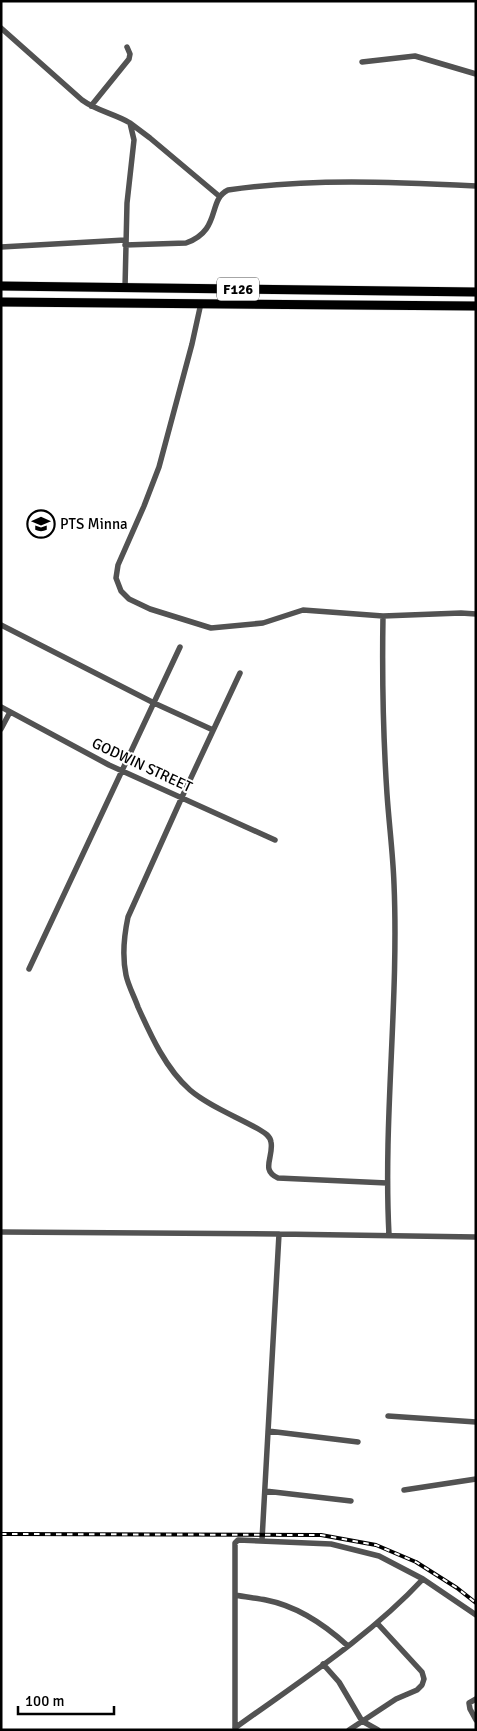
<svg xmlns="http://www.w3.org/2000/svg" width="477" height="1731" viewBox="0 0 477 1731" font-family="Signika,sans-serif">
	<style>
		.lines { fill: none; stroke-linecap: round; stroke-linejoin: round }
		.primary-casing { stroke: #dbdbdb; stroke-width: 10 }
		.street { stroke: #525252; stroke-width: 5.5 }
		.primary { stroke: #000; stroke-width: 9 }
		.rail-casing { stroke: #000; stroke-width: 4 }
		.rail { stroke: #fff; stroke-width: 2; stroke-dasharray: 5.5; stroke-linecap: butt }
		.labels { text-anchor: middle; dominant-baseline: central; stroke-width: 4; stroke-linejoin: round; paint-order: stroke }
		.shield { fill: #fff; stroke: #4c4c4c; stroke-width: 1 }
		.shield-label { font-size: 14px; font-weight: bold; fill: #000 }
		.poi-label { font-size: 15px; fill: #000; stroke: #fff; text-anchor: start }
		.street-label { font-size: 15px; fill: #000; stroke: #fff }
	</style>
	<rect width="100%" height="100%" fill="#fff"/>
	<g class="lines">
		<!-- primary casing -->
		<g class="primary-casing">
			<path id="primary" d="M 1,286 L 476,292
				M 1,302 L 476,306"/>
		</g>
		<!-- street -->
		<path class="street" d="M 1,28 L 82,100 C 97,111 115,114 130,123 L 134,140 L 127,203 L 125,288
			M 362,62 L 415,56 L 476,74
			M 91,106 L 129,59 L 130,54 L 127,47
			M 130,123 L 150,138 L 219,196
			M 125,245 L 186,243 C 222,230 207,200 228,190 C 310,178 393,182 476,186
			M 1,247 L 125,240
			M 201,303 L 192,344 L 159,467 L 144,506 L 118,565 L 116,578 L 121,591 L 129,599 L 150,609 L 211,628 L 263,623 L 303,610 L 383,616 L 461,613 L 476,614
			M 383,616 C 382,675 383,734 387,794 C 389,824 393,854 394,884 C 399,1001 383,1118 389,1235
			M 1,625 L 154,703 L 213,730
			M 240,673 L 182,797 L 128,917 C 124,936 122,956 126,975 C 128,985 134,996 138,1007 C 151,1036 166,1069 190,1090 C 210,1107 238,1117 260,1130 C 265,1133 270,1136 271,1142 C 274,1157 260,1170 278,1178 L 387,1183
			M 1,707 L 109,765 L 275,840
			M 1,729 L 10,712
			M 29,969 L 180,647
			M 1,1232 L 279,1234 L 476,1237
			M 388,1416 L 476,1422
			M 268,1431 L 358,1442
			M 404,1490 L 476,1479
			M 265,1491 L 351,1501
			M 262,1540 L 279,1234
			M 235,1595 C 245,1597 256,1598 266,1600 C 297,1606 325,1625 348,1646
			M 323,1664 L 339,1682 L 362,1721 L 378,1730
			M 476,1699 L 469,1703 L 470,1709 L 476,1720
			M 235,1728 C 300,1681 369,1637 423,1579
			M 235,1730 L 235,1543 L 238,1540 L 331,1544 L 379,1556 L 423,1579 L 476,1615
			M 349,1730 L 396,1699 L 417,1690 L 422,1685 L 424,1679 L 422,1672 L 377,1623"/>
		<!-- primary -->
		<use href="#primary" class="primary"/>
		<!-- rail casing -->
		<g class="rail-casing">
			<path id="rail" d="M 1,1534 L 321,1535 L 376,1545 L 416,1562 L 457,1588 L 476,1603"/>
		</g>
		<!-- rail -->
		<use href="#rail" class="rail"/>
	</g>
	<!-- icons -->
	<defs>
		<g id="university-ring" transform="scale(1.4375)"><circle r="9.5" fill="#fff" stroke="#000" stroke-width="1.5"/><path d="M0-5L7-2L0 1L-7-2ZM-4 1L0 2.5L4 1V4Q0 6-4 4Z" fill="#000"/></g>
	</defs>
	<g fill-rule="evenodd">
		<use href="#university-ring" x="41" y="524"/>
	</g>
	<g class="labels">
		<!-- shield labels -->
		<rect class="shield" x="217" y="277.5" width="42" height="23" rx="4"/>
		<g class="shield-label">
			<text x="238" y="289">F126</text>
		</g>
		<!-- poi labels -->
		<g class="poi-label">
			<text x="60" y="524">PTS Minna</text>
		</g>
		<!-- street labels -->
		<g class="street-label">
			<text transform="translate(142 765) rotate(25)">GODWIN STREET</text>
		</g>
	</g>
	<!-- border -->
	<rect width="477" height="1731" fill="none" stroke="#000000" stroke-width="5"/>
	<!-- scale -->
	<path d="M18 1706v8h96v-8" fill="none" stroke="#000000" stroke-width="2.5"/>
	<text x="25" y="1706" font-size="15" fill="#000000" stroke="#ffffff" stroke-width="4" paint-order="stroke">100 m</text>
</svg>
